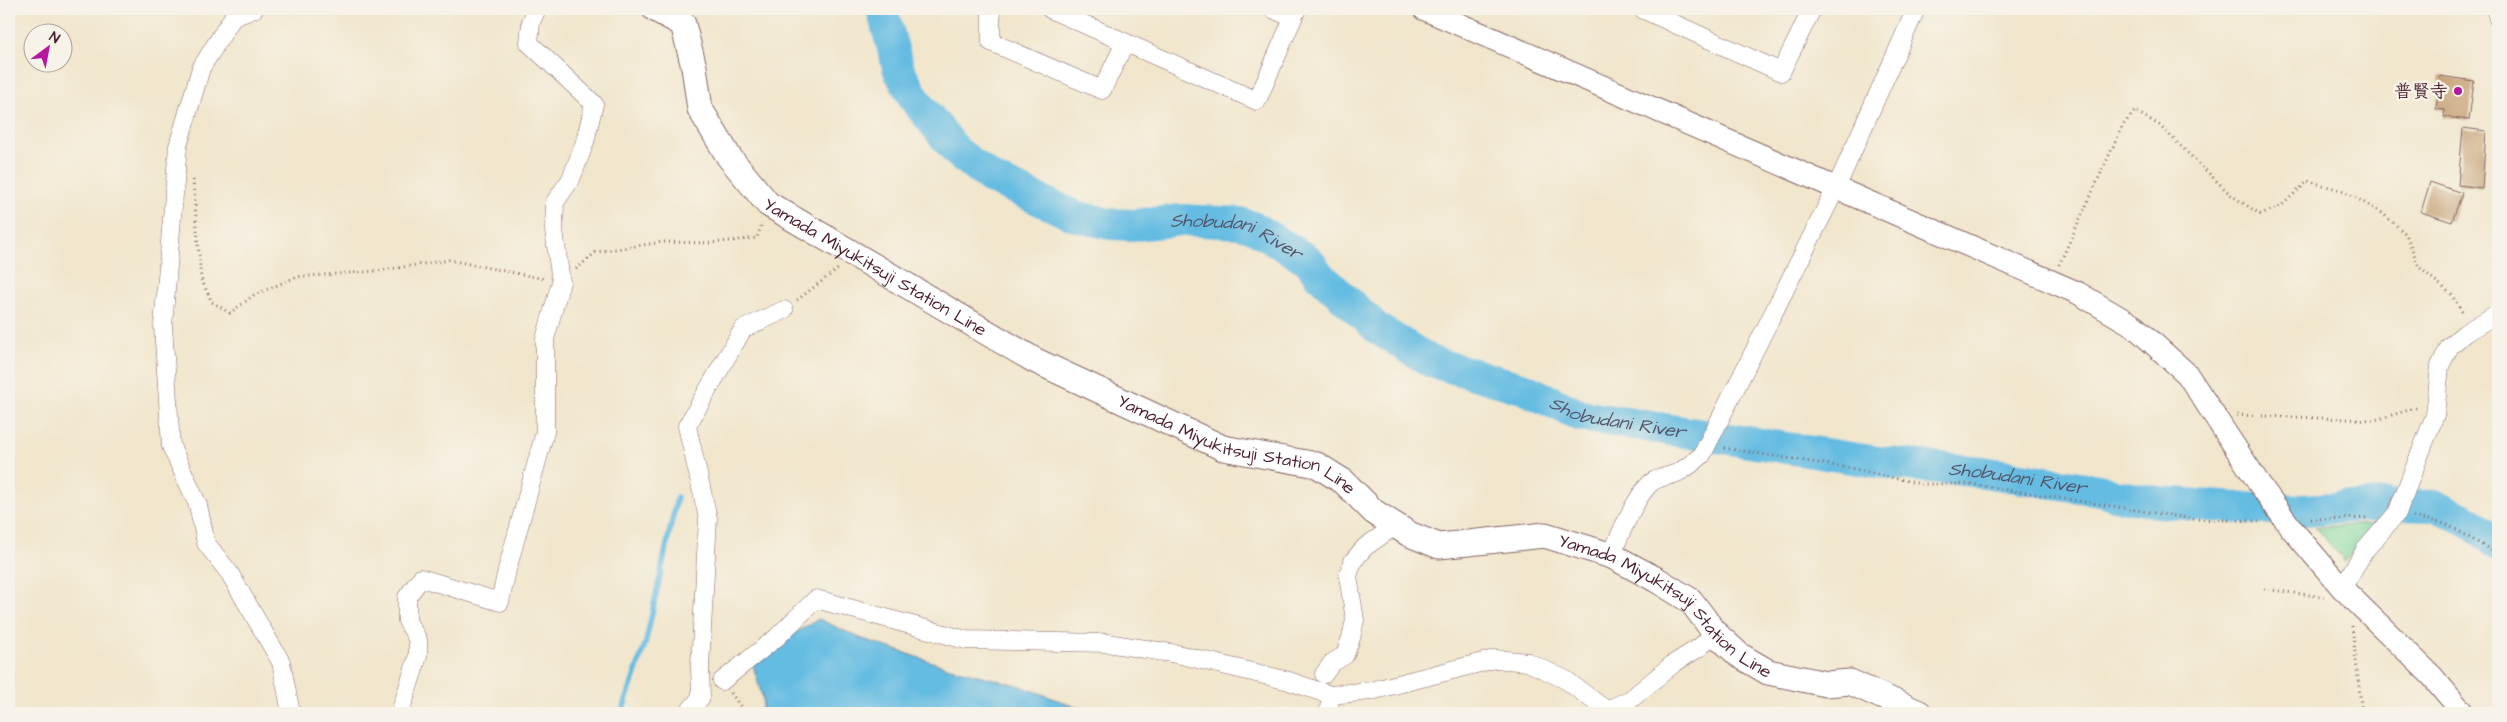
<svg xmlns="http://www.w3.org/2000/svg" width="2507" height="722" viewBox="0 0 2507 722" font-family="'Architects Daughter','Klee One',sans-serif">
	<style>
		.green { fill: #7bd59c; stroke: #627a64 }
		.water { fill: #65bce2; stroke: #586e86 }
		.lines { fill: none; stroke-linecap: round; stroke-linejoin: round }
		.stream { stroke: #65bce2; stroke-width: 5.5 }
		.river { stroke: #65bce2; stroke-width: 32 }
		.building { fill: #c6a075 }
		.minor-casing { stroke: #846563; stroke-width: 19 }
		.tertiary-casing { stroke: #846563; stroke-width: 24 }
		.secondary-casing { stroke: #846563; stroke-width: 27 }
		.path { stroke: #846563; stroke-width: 3; stroke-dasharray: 1 4; stroke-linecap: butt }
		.minor { stroke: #fff; stroke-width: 18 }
		.tertiary { stroke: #fff; stroke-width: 22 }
		.secondary { stroke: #fff; stroke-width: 25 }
		.tertiary-bridge-casing { stroke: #846563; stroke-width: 24; stroke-linecap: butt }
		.tertiary-bridge { stroke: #fff; stroke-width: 22 }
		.poi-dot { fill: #b5179e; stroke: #f7f3e8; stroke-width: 2 }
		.labels { text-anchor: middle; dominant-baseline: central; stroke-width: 5; stroke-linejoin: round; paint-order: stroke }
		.poi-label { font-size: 18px; font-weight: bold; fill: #4a1f2b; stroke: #f7f3e8; text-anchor: end }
		.street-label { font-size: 18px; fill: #4a1f2b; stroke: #f7f3e8 }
		.water-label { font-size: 19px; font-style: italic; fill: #53566b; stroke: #f7f3e8 }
	</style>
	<rect width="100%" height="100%" fill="#f7f3e8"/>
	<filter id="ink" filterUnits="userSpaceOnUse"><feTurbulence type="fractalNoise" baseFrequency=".02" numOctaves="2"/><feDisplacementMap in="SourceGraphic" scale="10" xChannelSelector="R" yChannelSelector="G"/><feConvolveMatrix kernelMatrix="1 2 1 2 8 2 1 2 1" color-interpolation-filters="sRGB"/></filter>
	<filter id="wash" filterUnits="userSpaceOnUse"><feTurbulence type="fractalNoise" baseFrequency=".0096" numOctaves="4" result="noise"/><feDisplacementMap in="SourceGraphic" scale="20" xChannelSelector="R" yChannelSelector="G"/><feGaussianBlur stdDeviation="1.12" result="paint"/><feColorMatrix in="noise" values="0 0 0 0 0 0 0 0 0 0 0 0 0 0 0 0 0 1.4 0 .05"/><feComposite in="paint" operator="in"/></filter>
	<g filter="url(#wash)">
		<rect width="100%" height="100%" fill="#f1e6cc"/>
		<!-- green -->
		<path class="green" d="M 2375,524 L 2345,562 L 2315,527 Z"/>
		<!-- water -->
		<path class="water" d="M 819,619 L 860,638 L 950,668 L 1021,686 L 1081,709 L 1082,713 L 761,713 L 763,700 L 751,658 Z"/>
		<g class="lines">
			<!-- stream -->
			<path class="stream" d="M 622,713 L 646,641 L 677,497"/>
			<!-- river -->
			<path class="river" id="s1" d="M 882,9 L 899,71 L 916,101 L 957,152 L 991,178 L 1075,216 L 1110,224 L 1135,225 L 1181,220 L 1240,223 L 1253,227 L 1308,260 L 1319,275 L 1378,329 L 1432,362 L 1525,389 L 1581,416 L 1877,462 L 1983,472 L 2105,491 L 2114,495 L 2157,502 L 2239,508 L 2303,510 L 2383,505 L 2437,506 L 2470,522 L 2498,545"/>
		</g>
		<g id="blocks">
			<!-- building -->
			<path class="building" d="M 2440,76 L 2474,81 L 2469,120 L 2444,117 L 2445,110 L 2436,109 Z
				M 2463,128 L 2486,131 L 2482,188 L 2458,185 Z
				M 2430,182 L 2462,193 L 2452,222 L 2421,212 Z"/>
		</g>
	</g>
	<g filter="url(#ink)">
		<use href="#blocks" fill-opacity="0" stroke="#846563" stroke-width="1"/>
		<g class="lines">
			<!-- minor casing -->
			<g class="minor-casing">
				<path id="minor" d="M 254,9 L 233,17 L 201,68 L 178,146 L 163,326 L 171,446 L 198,505 L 206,543 L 230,574 L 281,662 L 291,713
					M 991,9 L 991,42 L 1102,90 L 1125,43
					M 1050,9 L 1257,101 L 1297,9
					M 1273,9 L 1293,18
					M 1642,9 L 1781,72 L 1812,9
					M 2496,9 L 2498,19
					M 1612,556 C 1618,537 1637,494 1652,482 C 1659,477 1670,476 1677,473 C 1687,468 1694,462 1702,455 L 1836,188 L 1916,9
					M 2342,588 L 2365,550 L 2397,513 L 2435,415 L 2440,366 L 2450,346 L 2465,333 L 2498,313
					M 1324,674 L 1332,663 L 1345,655 L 1351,638 L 1355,620 L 1348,576 L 1353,561 L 1365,547 L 1395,526
					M 722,681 L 776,638 L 816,599 L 966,640 L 1107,643 L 1177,654 L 1289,681 L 1330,695 L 1371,691 L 1495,659 L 1528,662 L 1566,680 L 1606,710
					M 400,713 L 418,656 L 418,640 L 407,621 L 407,597 L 421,578 L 500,602 L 507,570 L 545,432 L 545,339 L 561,282 L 554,230 L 555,202 L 571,179 L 585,142 L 594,104 L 529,43 L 531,22 L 537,9
					M 688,713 L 701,697 L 700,666 L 708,518 L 687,426 L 743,329 L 784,310
					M 1329,713 L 1330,695
					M 1601,713 L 1631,699 L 1673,664 L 1700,647 L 1715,633"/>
			</g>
			<!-- tertiary casing -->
			<g class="tertiary-casing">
				<path id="tertiary" d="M 1424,9 L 2078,293 L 2134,326 L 2187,374 L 2258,482
					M 2291,528 L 2342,588 L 2432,676 L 2463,713"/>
			</g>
			<!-- secondary casing -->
			<g class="secondary-casing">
				<g id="secondary">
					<path id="s2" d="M 655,9 L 683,24 L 694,67 L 700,109 L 729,157 L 768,204 L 1034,360 L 1223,448 L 1317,465 L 1344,482 L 1374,512 L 1409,534 L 1439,546 L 1545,535 L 1612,556 L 1657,580 L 1691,601 L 1715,633 L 1739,655 L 1768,672 L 1826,684 L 1850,682 L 1919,713"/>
				</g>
			</g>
			<!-- path -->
			<path class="path" d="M 193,180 L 201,279 L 212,302 L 230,313 L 254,295 L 296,277 L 376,271 L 449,260 L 545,279
				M 2059,265 L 2123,125 L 2135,111 L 2159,125 L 2231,195 L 2260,214 L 2280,207 L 2308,181 L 2344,191 L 2382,213 L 2406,234 L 2419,267 L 2451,294 L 2464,315
				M 576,269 L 596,252 L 663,242 L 711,243 L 757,238 L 762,223
				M 797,300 L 838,269
				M 2237,415 L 2375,420 L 2419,407
				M 1724,448 L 1849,468 L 1921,484 L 1970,484 L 2194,519 L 2261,521
				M 2413,517 L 2446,524 L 2496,553 L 2498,557
				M 2310,519 L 2369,518
				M 2264,589 L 2324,597
				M 2352,626 L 2362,713
				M 731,693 L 745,713"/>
			<!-- minor -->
			<use href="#minor" class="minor"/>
			<!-- tertiary -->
			<use href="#tertiary" class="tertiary"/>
			<!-- secondary -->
			<use href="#secondary" class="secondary"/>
			<!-- tertiary-bridge casing -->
			<g class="tertiary-bridge-casing">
				<path id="tertiary-bridge" d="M 2258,482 L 2291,528"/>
			</g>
			<!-- tertiary-bridge -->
			<use href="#tertiary-bridge" class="tertiary-bridge"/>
		</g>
	</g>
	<!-- markers -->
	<circle class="poi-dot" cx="2458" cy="91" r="5"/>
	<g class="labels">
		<!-- poi labels -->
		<g class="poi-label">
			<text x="2448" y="91">普賢寺</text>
		</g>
		<!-- street labels -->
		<g class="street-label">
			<text stroke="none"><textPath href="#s2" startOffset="360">Yamada Miyukitsuji Station Line</textPath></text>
			<text stroke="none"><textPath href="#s2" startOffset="765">Yamada Miyukitsuji Station Line</textPath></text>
			<text stroke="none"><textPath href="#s2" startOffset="1245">Yamada Miyukitsuji Station Line</textPath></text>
		</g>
		<!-- water labels -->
		<g class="water-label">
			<text stroke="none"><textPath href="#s1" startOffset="465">Shobudani River</textPath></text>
			<text stroke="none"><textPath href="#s1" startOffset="900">Shobudani River</textPath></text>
			<text stroke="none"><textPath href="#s1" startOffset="1305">Shobudani River</textPath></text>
		</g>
	</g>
	<!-- margin -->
	<rect width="2507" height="722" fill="none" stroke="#f7f3e8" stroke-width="30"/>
	<!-- north arrow -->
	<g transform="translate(48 48) rotate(32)"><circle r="24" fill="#f7f3e8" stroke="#b29e9c"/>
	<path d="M0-4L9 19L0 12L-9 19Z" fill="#b5179e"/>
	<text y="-8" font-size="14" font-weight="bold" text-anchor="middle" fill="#4a1f2b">N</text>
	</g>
</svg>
